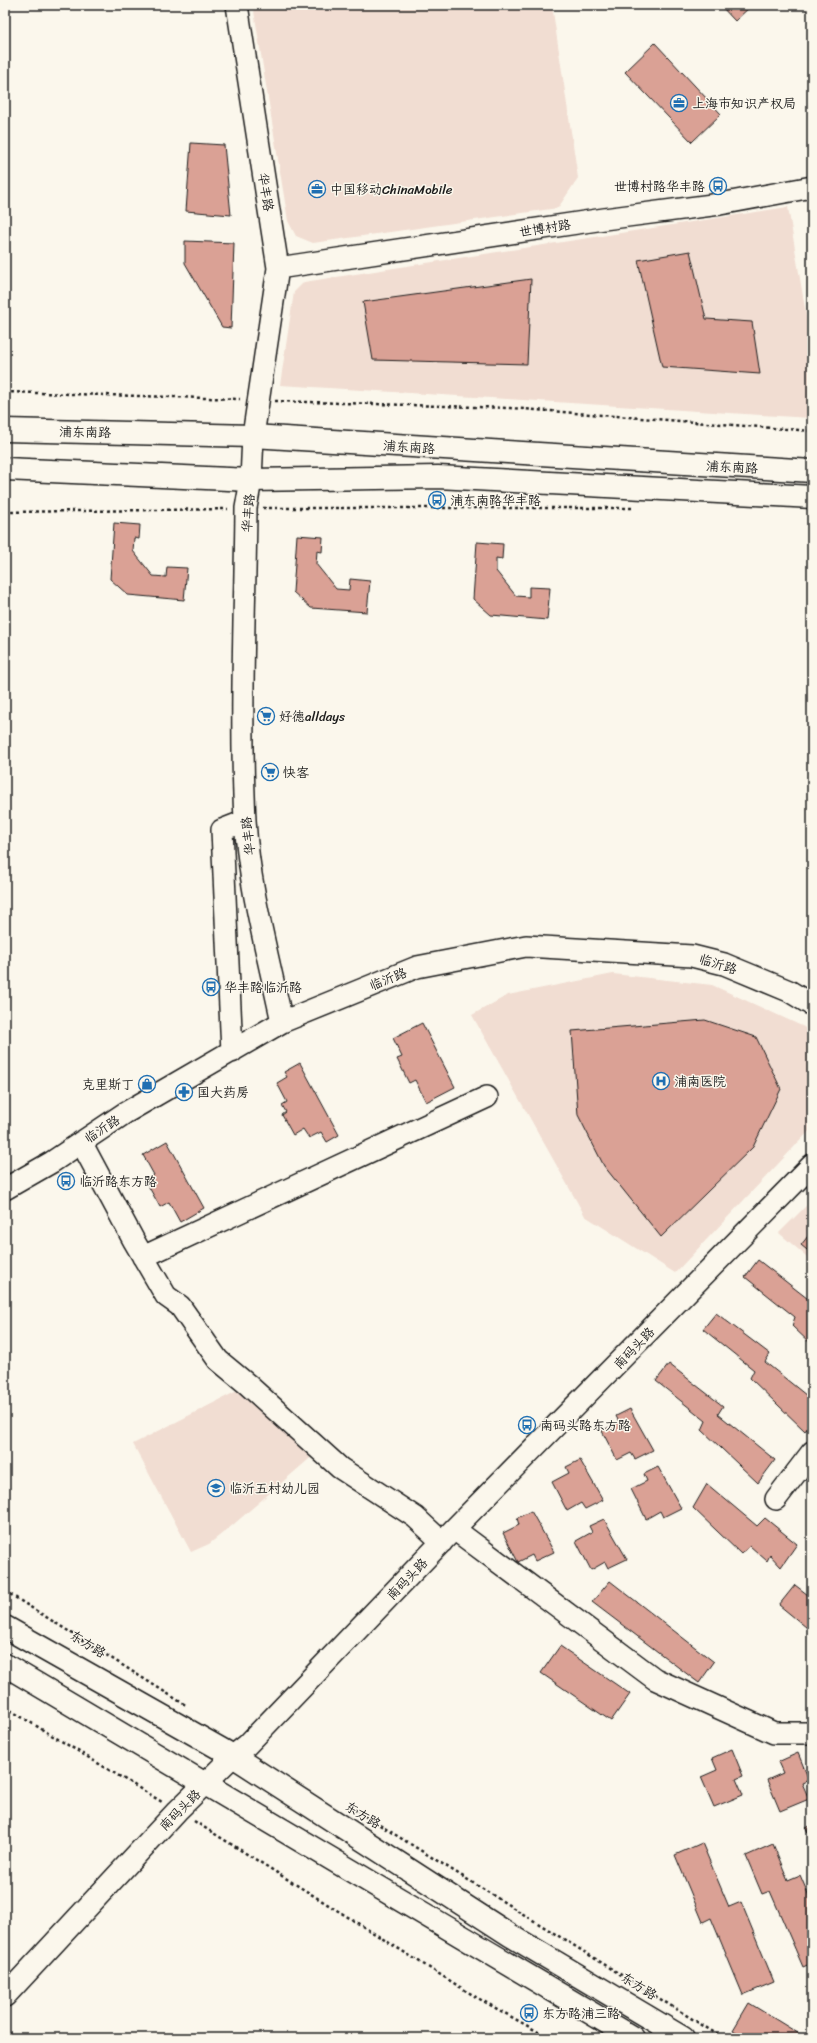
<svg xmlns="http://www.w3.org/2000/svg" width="817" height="2043" viewBox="0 0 817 2043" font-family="Sriracha,'LXGW WenKai TC',sans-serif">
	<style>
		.built { fill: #f1ddd2 }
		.building { fill: #daa195; stroke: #1c1c1c }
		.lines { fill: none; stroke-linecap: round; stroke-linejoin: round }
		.minor-casing { stroke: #1c1c1c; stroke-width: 24 }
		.major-casing { stroke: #1c1c1c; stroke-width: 25 }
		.path { stroke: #1c1c1c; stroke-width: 2.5; stroke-dasharray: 3 3; stroke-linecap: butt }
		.minor { stroke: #fbf7ec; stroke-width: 21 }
		.major { stroke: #fbf7ec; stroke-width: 22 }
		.labels { text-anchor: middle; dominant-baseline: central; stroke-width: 3; stroke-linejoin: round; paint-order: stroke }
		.poi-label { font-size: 13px; fill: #1c1c1c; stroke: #fbf7ec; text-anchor: start }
		.street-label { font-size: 13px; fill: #1c1c1c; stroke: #fbf7ec }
	</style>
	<rect width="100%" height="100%" fill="#fbf7ec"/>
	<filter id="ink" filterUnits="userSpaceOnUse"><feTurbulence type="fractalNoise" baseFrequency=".025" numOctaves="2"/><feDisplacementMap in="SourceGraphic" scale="8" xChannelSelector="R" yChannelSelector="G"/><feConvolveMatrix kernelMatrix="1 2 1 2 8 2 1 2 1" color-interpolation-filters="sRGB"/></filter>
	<g filter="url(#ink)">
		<!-- built -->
		<path class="built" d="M 253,5 L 552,5 L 578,178 L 558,208 L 313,243 L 296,236 L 288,221 Z
			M 788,207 L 812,350 L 811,418 L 280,385 L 294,292 L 304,282 Z
			M 613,974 L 712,985 L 804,1027 L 812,1035 L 812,1128 L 675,1273 L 585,1216 L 472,1015 L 508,995 Z
			M 812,1200 L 812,1261 L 779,1233 Z
			M 239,1390 L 316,1453 L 234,1524 L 209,1544 L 191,1552 L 133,1444 Z"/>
		<!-- building -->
		<path class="building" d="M 720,5 L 752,5 L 735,21 Z
			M 655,43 L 721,114 L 692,142 L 625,72 Z
			M 191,143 L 224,145 L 231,215 L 186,211 Z
			M 185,241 L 234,243 L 231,328 L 222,327 L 185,263 Z
			M 690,251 L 706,319 L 752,322 L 760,374 L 662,367 L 638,260 Z
			M 531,279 L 527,364 L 373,360 L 363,302 Z
			M 114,523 L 140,525 L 139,539 L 134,538 L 133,551 L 153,576 L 166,577 L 167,567 L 187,568 L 184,600 L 128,595 L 110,579 Z
			M 297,535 L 323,537 L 322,552 L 317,551 L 316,564 L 336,589 L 349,590 L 350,579 L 370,581 L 367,612 L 311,608 L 293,592 Z
			M 477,542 L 503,544 L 502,559 L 496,558 L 496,571 L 516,596 L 529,597 L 529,587 L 550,588 L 547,620 L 491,615 L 473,599 Z
			M 705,1020 L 756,1037 L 781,1089 L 753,1147 L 661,1237 L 604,1166 L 578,1115 L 572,1031 Z
			M 422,1023 L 455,1087 L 426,1102 L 415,1080 L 409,1083 L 397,1059 L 402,1057 L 393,1038 Z
			M 300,1063 L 339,1135 L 327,1142 L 321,1132 L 309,1138 L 303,1129 L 293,1135 L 282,1115 L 286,1112 L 282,1105 L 287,1102 L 277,1083 L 287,1077 L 284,1072 Z
			M 167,1141 L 204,1208 L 180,1222 L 169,1202 L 160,1207 L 145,1180 L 154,1175 L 143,1155 Z
			M 812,1231 L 812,1254 L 801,1245 Z
			M 758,1260 L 812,1302 L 807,1309 L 812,1314 L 812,1345 L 792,1326 L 795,1317 L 745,1277 Z
			M 716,1313 L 770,1354 L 765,1362 L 812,1400 L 812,1422 L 805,1431 L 750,1378 L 754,1370 L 703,1329 Z
			M 669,1364 L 723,1406 L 718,1414 L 775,1460 L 758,1483 L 702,1430 L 706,1421 L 656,1381 Z
			M 630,1409 L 653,1450 L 635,1459 L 631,1453 L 617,1460 L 602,1431 L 619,1422 L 616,1416 Z
			M 580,1460 L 603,1500 L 585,1509 L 581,1503 L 567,1511 L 552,1482 L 569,1473 L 566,1467 Z
			M 658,1467 L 681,1508 L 663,1517 L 660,1511 L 646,1519 L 631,1489 L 647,1481 L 644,1474 Z
			M 707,1484 L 757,1526 L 765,1518 L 797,1544 L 781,1567 L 770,1555 L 767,1561 L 750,1546 L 741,1554 L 693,1508 Z
			M 531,1511 L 554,1552 L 535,1561 L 532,1555 L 518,1562 L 503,1533 L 519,1525 L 517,1518 Z
			M 604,1519 L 627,1559 L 608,1568 L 605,1562 L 591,1570 L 576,1541 L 592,1532 L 589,1526 Z
			M 610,1581 L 714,1662 L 699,1683 L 592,1602 Z
			M 795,1585 L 812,1598 L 812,1632 L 779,1605 Z
			M 560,1646 L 630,1694 L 611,1721 L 541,1673 Z
			M 732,1749 L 743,1776 L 736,1779 L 743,1795 L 714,1807 L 701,1777 L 717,1770 L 712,1758 Z
			M 798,1753 L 809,1780 L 802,1783 L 809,1799 L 780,1811 L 767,1780 L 783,1773 L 778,1762 Z
			M 812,1825 L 812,1841 L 806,1828 Z
			M 702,1843 L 729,1907 L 741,1902 L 774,1982 L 743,1995 L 711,1918 L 703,1922 L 675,1855 Z
			M 773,1844 L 788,1880 L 800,1875 L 812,1903 L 812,1963 L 803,1967 L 770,1891 L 762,1894 L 746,1856 Z
			M 749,2003 L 806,2038 L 746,2038 L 733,2030 Z"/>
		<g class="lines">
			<!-- minor casing -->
			<g class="minor-casing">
				<path id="minor" d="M 237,5 L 278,268 L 253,436 L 251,480 L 246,508 C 245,612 240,716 245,820 C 249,888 268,955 282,1022
					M 278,268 L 604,219 L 720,204 L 812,187
					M 232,1052 L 222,830 L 245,821
					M 81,1142 L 134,1241 L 166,1296 L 180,1306 L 218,1360 L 247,1384 L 340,1468 L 415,1517 L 442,1542
					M 5,1189 L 52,1162 L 125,1113 L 282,1022 L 417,967 L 526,946 L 692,956 L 724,964 L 789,991 L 812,1005
					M 143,1257 L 487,1097
					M 776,1499 L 812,1452
					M 454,1529 L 655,1679 L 774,1733 L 812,1733
					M 5,1996 L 177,1811 L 233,1756 L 247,1745 L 454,1529 L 812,1165"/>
			</g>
			<!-- major casing -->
			<g class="major-casing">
				<path id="major" d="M 5,430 L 253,436 L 812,471
					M 5,469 L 251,480 L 438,477 L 812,497
					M 5,1627 L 233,1756 L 510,1935 L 683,2038
					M 5,1665 L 633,2038"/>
			</g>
			<!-- path -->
			<path class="path" d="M 5,392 L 240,399
				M 275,401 L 510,408 L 812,431
				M 263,508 L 632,508
				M 5,512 L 228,509
				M 5,1591 L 187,1706
				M 5,1707 L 162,1802
				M 349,1806 L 723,2038
				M 194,1821 L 476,1997 L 549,2038"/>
			<!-- minor -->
			<use href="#minor" class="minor"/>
			<!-- major -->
			<use href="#major" class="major"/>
		</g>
	</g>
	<!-- icons -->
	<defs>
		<g id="office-ring" transform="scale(0.9)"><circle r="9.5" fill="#fbf7ec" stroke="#1f6fb2" stroke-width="1.5"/><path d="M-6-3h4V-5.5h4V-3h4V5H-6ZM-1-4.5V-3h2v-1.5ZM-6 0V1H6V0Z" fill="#1f6fb2"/></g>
		<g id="bus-ring" transform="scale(0.9)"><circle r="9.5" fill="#fbf7ec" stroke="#1f6fb2" stroke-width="1.5"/><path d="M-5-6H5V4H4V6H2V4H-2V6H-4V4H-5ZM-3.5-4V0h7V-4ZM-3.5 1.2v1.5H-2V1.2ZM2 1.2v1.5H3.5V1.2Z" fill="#1f6fb2"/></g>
		<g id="supermarket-ring" transform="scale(0.9)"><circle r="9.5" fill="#fbf7ec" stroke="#1f6fb2" stroke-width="1.5"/><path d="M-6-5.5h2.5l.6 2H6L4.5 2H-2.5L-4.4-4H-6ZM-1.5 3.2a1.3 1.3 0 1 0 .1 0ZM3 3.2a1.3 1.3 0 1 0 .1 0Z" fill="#1f6fb2"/></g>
		<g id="hospital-ring" transform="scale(0.9)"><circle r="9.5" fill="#fbf7ec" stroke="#1f6fb2" stroke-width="1.5"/><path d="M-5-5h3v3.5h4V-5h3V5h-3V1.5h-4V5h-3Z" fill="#1f6fb2"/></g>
		<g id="shop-ring" transform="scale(0.9)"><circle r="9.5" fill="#fbf7ec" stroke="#1f6fb2" stroke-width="1.5"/><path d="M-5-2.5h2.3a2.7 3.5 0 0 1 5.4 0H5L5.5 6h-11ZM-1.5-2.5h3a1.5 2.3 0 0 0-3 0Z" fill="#1f6fb2"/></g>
		<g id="pharmacy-ring" transform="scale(0.9)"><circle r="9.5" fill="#fbf7ec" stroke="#1f6fb2" stroke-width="1.5"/><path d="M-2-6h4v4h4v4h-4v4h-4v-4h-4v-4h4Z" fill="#1f6fb2"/></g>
		<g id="school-ring" transform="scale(0.9)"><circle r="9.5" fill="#fbf7ec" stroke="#1f6fb2" stroke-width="1.5"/><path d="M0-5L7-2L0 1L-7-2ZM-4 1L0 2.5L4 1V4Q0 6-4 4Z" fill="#1f6fb2"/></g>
	</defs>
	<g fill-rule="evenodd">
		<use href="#office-ring" x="679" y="103"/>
		<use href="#bus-ring" x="718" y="186"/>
		<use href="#office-ring" x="317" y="189"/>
		<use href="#bus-ring" x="437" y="500"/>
		<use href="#supermarket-ring" x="266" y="716"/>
		<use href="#supermarket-ring" x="270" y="772"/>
		<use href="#bus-ring" x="211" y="987"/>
		<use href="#hospital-ring" x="661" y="1081"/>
		<use href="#shop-ring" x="147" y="1084"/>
		<use href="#pharmacy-ring" x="184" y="1092"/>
		<use href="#bus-ring" x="66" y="1181"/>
		<use href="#bus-ring" x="527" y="1425"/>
		<use href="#school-ring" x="216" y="1488"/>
		<use href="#bus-ring" x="529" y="2013"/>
	</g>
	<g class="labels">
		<!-- poi labels -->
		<g class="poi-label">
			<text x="692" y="103">上海市知识产权局</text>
			<text x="705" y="186" text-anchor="end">世博村路华丰路</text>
			<text x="330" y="189">中国移动ChinaMobile</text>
			<text x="450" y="500">浦东南路华丰路</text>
			<text x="279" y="716">好德alldays</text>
			<text x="283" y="772">快客</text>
			<text x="224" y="987">华丰路临沂路</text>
			<text x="674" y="1081">浦南医院</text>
			<text x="134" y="1084" text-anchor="end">克里斯丁</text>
			<text x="197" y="1092">国大药房</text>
			<text x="79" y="1181">临沂路东方路</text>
			<text x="540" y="1425">南码头路东方路</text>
			<text x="229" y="1488">临沂五村幼儿园</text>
			<text x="542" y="2013">东方路浦三路</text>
		</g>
		<!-- street labels -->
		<g class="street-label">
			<text transform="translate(266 192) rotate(81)">华丰路</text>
			<text transform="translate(545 228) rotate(-9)">世博村路</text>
			<text transform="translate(85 432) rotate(1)">浦东南路</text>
			<text transform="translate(409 447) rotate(4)">浦东南路</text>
			<text transform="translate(732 467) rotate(3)">浦东南路</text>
			<text transform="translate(248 513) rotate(-85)">华丰路</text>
			<text transform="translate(248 836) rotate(-96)">华丰路</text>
			<text transform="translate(718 964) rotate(17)">临沂路</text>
			<text transform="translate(388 979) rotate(-22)">临沂路</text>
			<text transform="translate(102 1129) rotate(-33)">临沂路</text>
			<text transform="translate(634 1348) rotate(-46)">南码头路</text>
			<text transform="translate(407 1579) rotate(-46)">南码头路</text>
			<text transform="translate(88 1644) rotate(32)">东方路</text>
			<text transform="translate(180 1810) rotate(-45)">南码头路</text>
			<text transform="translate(363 1815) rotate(31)">东方路</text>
			<text transform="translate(639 1986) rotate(32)">东方路</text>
		</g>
	</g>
	<!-- margin -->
	<rect width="817" height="2043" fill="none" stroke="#fbf7ec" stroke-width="20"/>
	<rect x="10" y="10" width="797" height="2023" fill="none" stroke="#1c1c1c" stroke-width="1.5" filter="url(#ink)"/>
</svg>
